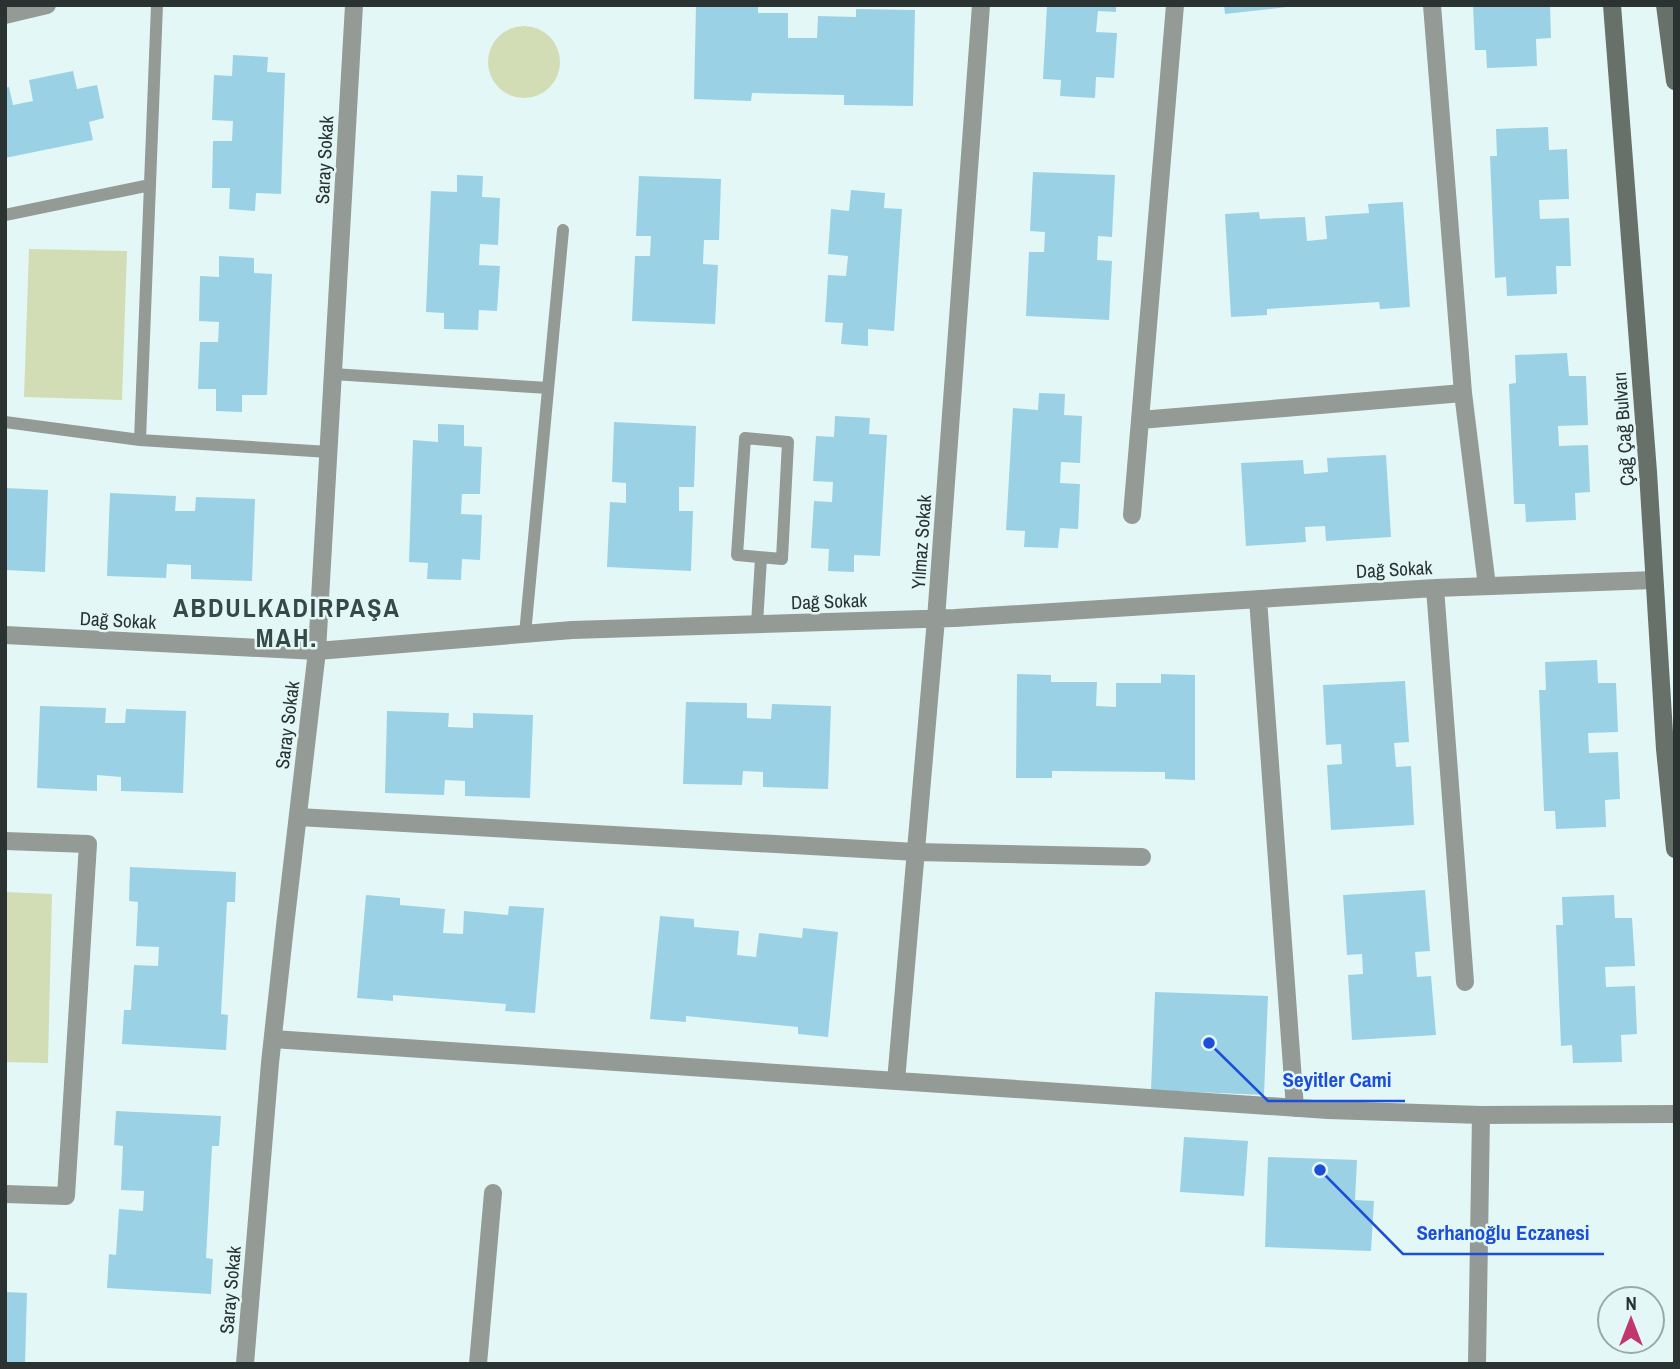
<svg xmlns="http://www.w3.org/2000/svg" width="1680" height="1369" viewBox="0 0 1680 1369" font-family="'Archivo Narrow',sans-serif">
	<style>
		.green { fill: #d2ddb5 }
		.building { fill: #9bd1e5 }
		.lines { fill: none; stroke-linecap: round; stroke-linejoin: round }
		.service { stroke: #949a95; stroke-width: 12 }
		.minor { stroke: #949a95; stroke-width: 18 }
		.tertiary { stroke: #949a95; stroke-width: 18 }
		.secondary { stroke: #677069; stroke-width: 18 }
		.labels { text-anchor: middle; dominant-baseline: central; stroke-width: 5; stroke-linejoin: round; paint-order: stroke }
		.street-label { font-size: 19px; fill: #2a3232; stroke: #e3f8f6 }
		.district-label { font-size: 26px; font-weight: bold; letter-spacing: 2px; fill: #374947; stroke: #e3f8f6 }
		.leader { fill: none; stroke: #1d4ed8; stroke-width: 2.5 }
		.callout-dot { fill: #1d4ed8; stroke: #e3f8f6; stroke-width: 2.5 }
		.callout-label { font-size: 21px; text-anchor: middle; font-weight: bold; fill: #1d4ed8; stroke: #e3f8f6; stroke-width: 5; stroke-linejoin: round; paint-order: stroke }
	</style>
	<rect width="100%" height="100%" fill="#e3f8f6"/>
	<!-- green -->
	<path class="green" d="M488 62a36 36 0 1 1 72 0a36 36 0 1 1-72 0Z
		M 29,249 L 127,251 L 122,400 L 24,397 Z
		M 5,892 L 52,894 L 48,1063 L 5,1062 Z"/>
	<!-- building -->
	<path class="building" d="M 696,5 L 758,5 L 758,13 L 788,13 L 788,38 L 817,38 L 818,16 L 856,17 L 856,9 L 915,10 L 913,106 L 844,105 L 844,95 L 752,93 L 751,101 L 694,99 Z
		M 1047,5 L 1116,5 L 1116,12 L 1098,11 L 1096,32 L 1117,33 L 1114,78 L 1096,77 L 1095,98 L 1060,96 L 1061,80 L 1043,79 Z
		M 1224,5 L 1287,5 L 1287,7 L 1225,14 Z
		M 1473,5 L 1550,5 L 1551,38 L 1536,39 L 1537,66 L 1487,68 L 1486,50 L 1475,50 Z
		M 233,55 L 268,57 L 267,72 L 285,73 L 281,194 L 256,193 L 255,211 L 229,209 L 230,188 L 212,188 L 213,141 L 232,141 L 233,121 L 212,120 L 214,75 L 232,76 Z
		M 73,71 L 77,89 L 97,85 L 104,118 L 89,122 L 93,140 L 5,158 L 5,88 L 9,87 L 13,105 L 33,101 L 29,80 Z
		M 1548,127 L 1549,150 L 1567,149 L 1569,199 L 1539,200 L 1540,219 L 1569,218 L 1571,266 L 1556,266 L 1557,294 L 1507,296 L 1506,277 L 1495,278 L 1490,156 L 1497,156 L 1496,129 Z
		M 1033,172 L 1115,175 L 1112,237 L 1098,236 L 1097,260 L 1112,261 L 1109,320 L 1026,316 L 1029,252 L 1044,252 L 1045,232 L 1030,231 Z
		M 457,175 L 483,176 L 482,197 L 500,198 L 498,245 L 480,244 L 479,265 L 500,266 L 497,311 L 479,310 L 478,330 L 444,329 L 444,313 L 426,312 L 431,191 L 457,192 Z
		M 639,176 L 721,179 L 719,240 L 704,240 L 703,264 L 718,265 L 715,324 L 632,321 L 635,256 L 650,256 L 651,236 L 636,236 Z
		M 851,190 L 885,193 L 884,208 L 902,209 L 894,331 L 868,329 L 868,346 L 841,344 L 843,323 L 825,322 L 828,275 L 846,276 L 848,256 L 828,254 L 831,209 L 849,211 Z
		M 1403,202 L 1410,307 L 1380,309 L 1379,302 L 1267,309 L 1267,315 L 1231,317 L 1225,214 L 1259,212 L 1260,219 L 1305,217 L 1307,241 L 1327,239 L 1325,216 L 1369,213 L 1368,204 Z
		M 219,256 L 254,258 L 254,273 L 272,274 L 267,395 L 242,395 L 242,412 L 216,411 L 216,389 L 198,389 L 200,342 L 218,342 L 219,322 L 199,321 L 200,276 L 219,277 Z
		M 1567,353 L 1569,376 L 1586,376 L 1588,425 L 1558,426 L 1559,446 L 1588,445 L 1590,492 L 1575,493 L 1576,520 L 1526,522 L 1525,504 L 1514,504 L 1509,384 L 1516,383 L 1515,355 Z
		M 1039,393 L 1065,394 L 1064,415 L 1082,416 L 1080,463 L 1061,462 L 1060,483 L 1080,484 L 1078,529 L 1060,528 L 1058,548 L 1024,547 L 1025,531 L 1006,530 L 1013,408 L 1038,410 Z
		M 835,416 L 870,418 L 869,434 L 887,435 L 880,556 L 854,555 L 854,572 L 828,571 L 829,549 L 811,548 L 814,501 L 832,502 L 833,482 L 813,481 L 816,436 L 834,437 Z
		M 614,422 L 696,426 L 694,487 L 679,487 L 679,511 L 693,511 L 691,571 L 607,567 L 610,502 L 626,503 L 626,483 L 612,482 Z
		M 438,424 L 464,425 L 464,446 L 482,447 L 480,494 L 462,494 L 461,514 L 482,515 L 480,560 L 462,559 L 461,580 L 427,579 L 428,563 L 409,562 L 413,440 L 438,442 Z
		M 1386,455 L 1391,537 L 1326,541 L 1325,526 L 1305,527 L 1306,542 L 1246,546 L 1241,463 L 1303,460 L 1304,474 L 1328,472 L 1327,458 Z
		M 5,488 L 48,490 L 45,572 L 5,570 Z
		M 110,493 L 176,496 L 175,511 L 195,511 L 196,497 L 255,499 L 252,581 L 191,579 L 191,565 L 167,564 L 166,578 L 107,576 Z
		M 1597,660 L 1598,683 L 1616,683 L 1618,732 L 1588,733 L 1589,753 L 1618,752 L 1620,799 L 1605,800 L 1606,827 L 1556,829 L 1555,811 L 1544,811 L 1539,690 L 1546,690 L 1545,662 Z
		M 1017,674 L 1051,675 L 1051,682 L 1097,682 L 1096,706 L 1116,707 L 1116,683 L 1161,683 L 1161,674 L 1195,675 L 1195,780 L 1165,779 L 1165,772 L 1052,771 L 1052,778 L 1016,778 Z
		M 1405,681 L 1409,742 L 1394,743 L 1396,767 L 1411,766 L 1414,825 L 1331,830 L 1327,765 L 1342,764 L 1341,744 L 1326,745 L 1323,685 Z
		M 686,702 L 747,703 L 747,718 L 771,719 L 772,704 L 831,706 L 828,789 L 763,787 L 763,772 L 743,771 L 742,785 L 683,784 Z
		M 40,706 L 106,708 L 105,723 L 125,723 L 126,709 L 186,711 L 183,793 L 121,791 L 121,777 L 97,775 L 97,791 L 37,788 Z
		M 387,711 L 449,713 L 448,727 L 473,728 L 473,713 L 533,715 L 530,798 L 465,796 L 465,781 L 445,780 L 444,795 L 385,793 Z
		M 130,867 L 236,872 L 235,902 L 227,902 L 221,1014 L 228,1015 L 226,1050 L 122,1044 L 124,1010 L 131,1010 L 134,965 L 158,966 L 159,947 L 136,946 L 138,902 L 129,901 Z
		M 1425,890 L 1430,951 L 1415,952 L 1417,977 L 1431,976 L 1436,1035 L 1352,1040 L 1348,975 L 1363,974 L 1362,954 L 1347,955 L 1343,895 Z
		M 366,895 L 400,898 L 400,905 L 445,909 L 443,933 L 463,934 L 464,911 L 508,915 L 509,906 L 544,908 L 535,1013 L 505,1011 L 506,1004 L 393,995 L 393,1001 L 357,998 Z
		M 1614,895 L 1615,918 L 1632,918 L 1635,966 L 1605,967 L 1606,987 L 1635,986 L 1637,1034 L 1621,1035 L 1622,1062 L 1573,1063 L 1572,1045 L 1561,1046 L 1556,925 L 1563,925 L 1562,897 Z
		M 660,916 L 694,919 L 694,927 L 739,931 L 737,955 L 756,957 L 759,933 L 802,938 L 803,928 L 838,932 L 828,1037 L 798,1034 L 798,1027 L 686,1016 L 686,1022 L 650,1019 Z
		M 1155,992 L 1268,996 L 1264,1095 L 1151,1090 Z
		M 116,1111 L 221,1116 L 219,1146 L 212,1146 L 206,1258 L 213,1259 L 211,1294 L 107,1288 L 109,1254 L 116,1255 L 119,1209 L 143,1211 L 144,1191 L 121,1190 L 123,1146 L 114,1145 Z
		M 1184,1137 L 1248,1141 L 1244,1196 L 1180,1192 Z
		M 1268,1157 L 1357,1160 L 1355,1200 L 1374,1201 L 1371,1251 L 1265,1247 Z
		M 5,1292 L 27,1293 L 25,1364 L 5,1364 Z"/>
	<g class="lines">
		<!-- service -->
		<path class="service" d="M 5,215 L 150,185
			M 333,374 L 548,388
			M 5,422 L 140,440 L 329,452
			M 745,438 L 788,442 L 782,559 L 737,555 Z
			M 140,440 L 157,5
			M 757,624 L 761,558
			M 525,634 L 563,230"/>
		<!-- minor -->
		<path class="minor" d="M 1432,5 L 1463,393 L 1487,586
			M 5,15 L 47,5
			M 1140,420 L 1463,393
			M 1132,515 L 1175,5
			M 1435,588 L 1465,982
			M 1258,599 L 1295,1108
			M 5,635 L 317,651 L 572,630 L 955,618 L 1435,588 L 1654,580
			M 298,817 L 916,852 L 1142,857
			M 5,841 L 88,844 L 66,1196 L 5,1194
			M 273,1039 L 1328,1110 L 1481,1115 L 1675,1114
			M 896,1081 L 936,619 L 981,5
			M 478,1364 L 493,1193
			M 1477,1364 L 1481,1115"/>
		<!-- tertiary -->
		<path class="tertiary" d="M 245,1364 L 270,1063 L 285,926 L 317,651 L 354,5"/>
		<!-- secondary -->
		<path class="secondary" d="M 1612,5 L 1648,472 L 1665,749 L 1675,849
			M 1665,5 L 1675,81"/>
	</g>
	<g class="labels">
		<!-- street labels -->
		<g class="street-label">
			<text transform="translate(324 160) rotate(-87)">Saray Sokak</text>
			<text transform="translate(1623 429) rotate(-94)">Çağ Çağ Bulvarı</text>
			<text transform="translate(921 542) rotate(-86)">Yılmaz Sokak</text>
			<text transform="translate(1394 569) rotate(-3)">Dağ Sokak</text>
			<text transform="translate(829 601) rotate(-2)">Dağ Sokak</text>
			<text transform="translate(118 620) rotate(3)">Dağ Sokak</text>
			<text transform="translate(287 725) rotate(-83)">Saray Sokak</text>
			<text transform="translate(230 1290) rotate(-85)">Saray Sokak</text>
		</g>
		<!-- district labels -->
		<g class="district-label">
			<text x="287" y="607">ABDULKADIRPAŞA<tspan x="287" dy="30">MAH.</tspan></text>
		</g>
	</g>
	<!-- callouts -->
	<path class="leader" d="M1209 1043L1268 1101H1405M1320 1170L1403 1254H1604"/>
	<g class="callout-dot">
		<circle cx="1209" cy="1043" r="7"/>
		<circle cx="1320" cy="1170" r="7"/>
	</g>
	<g class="callout-label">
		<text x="1337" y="1087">Seyitler Cami</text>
		<text x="1503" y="1240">Serhanoğlu Eczanesi</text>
	</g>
	<!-- border -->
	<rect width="1680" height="1369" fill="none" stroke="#2a3232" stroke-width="14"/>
	<!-- north arrow -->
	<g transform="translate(1631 1320)"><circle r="33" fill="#e3f8f6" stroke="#99a9a8" stroke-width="2"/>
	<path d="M0-5L12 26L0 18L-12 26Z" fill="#c1366c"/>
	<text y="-10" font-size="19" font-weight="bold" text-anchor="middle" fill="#2a3232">N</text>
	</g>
</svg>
